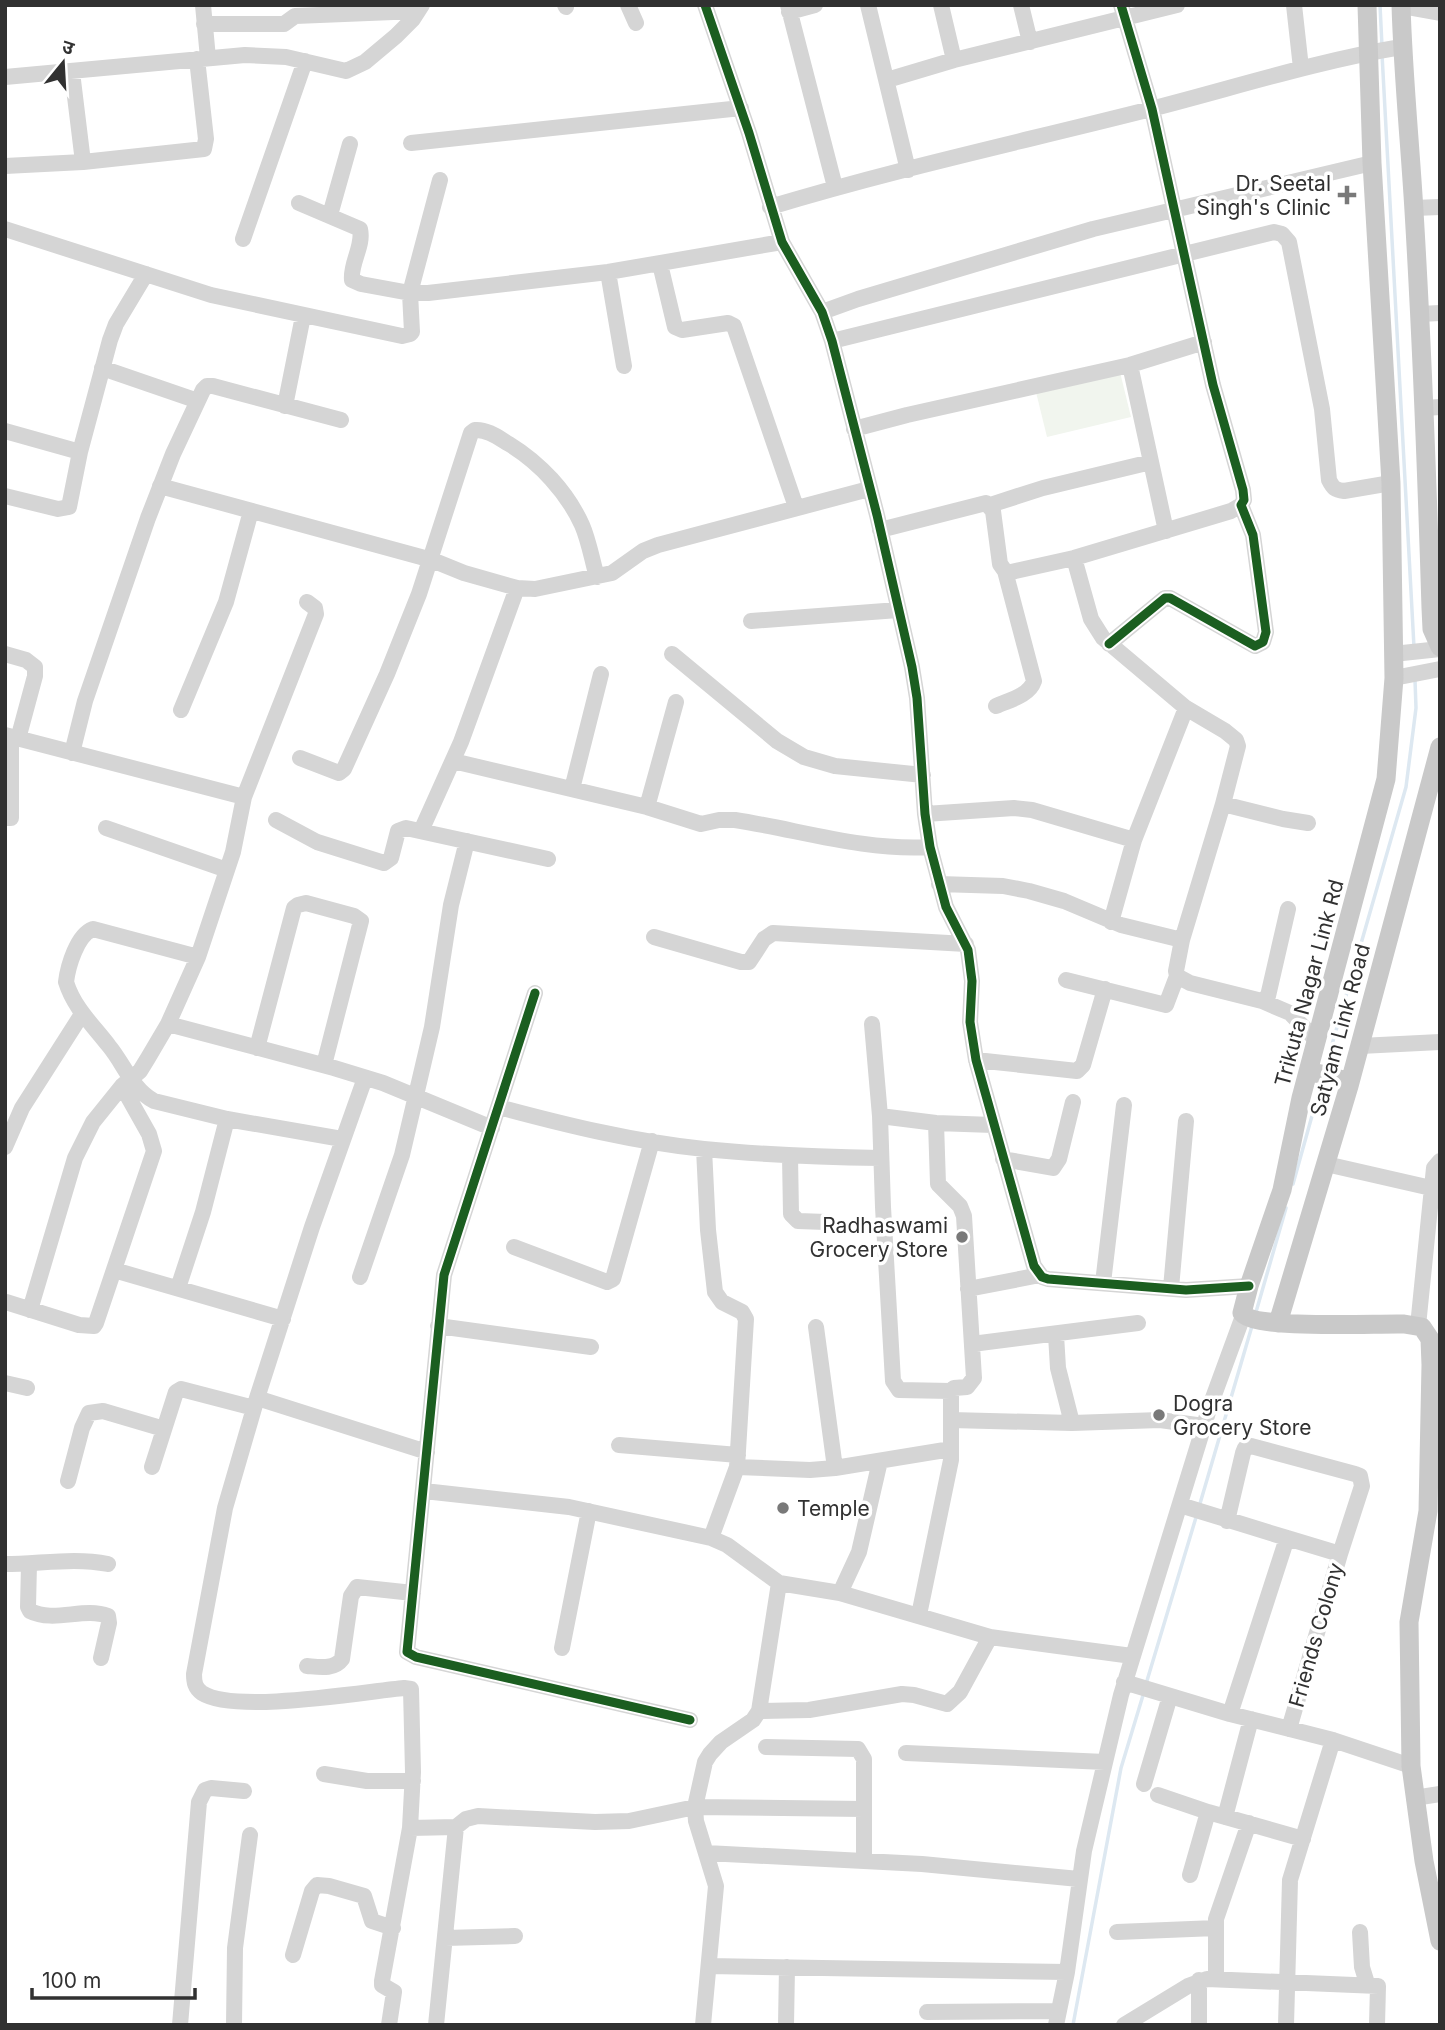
<svg xmlns="http://www.w3.org/2000/svg" width="1445" height="2030" viewBox="0 0 1445 2030" font-family="Inter,'Noto Sans Devanagari',sans-serif">
	<style>
		.green { fill: #f1f5ee }
		.lines { fill: none; stroke-linecap: round; stroke-linejoin: round }
		.stream { stroke: #dde8f1; stroke-width: 3.5 }
		.minor { stroke: #d5d5d5; stroke-width: 16 }
		.major { stroke: #c9c9c9; stroke-width: 19 }
		.cycleway-casing { stroke: #fff; stroke-width: 13 }
		.cycleway { stroke: #1b5e20; stroke-width: 9 }
		.poi-dot { fill: #797979; stroke: #fff; stroke-width: 2.5 }
		.labels { text-anchor: middle; dominant-baseline: central; stroke-width: 7; stroke-linejoin: round; paint-order: stroke }
		.poi-label { font-size: 21px; fill: #313131; stroke: #fff; text-anchor: end }
		.street-label { font-size: 21px; fill: #313131; stroke: #fff }
	</style>
	<rect width="100%" height="100%" fill="#fff"/>
	<!-- green -->
	<path class="green" d="M 1119,368 L 1131,417 L 1047,437 L 1035,388 Z"/>
	<g class="lines">
		<!-- stream -->
		<path class="stream" d="M 1380,5 L 1382,46
			M 1382,54 L 1414,647
			M 1325,1069 L 1406,787 L 1416,708 L 1415,680
			M 1293,1184 L 1322,1080
			M 1256,1312 L 1286,1208
			M 1199,1507 L 1252,1326
			M 1146,1684 L 1197,1514
			M 1073,2025 L 1121,1768 L 1144,1692"/>
		<!-- minor -->
		<path class="minor" d="M 203,5 L 208,58
			M 565,5 L 566,7
			M 628,5 L 636,23
			M 705,5 L 749,133 L 782,242 L 822,312 L 832,341 L 877,515 L 912,667 L 917,698 L 925,814 L 930,847 L 946,907 L 968,950 L 972,981 L 970,1022 L 976,1060 L 1034,1266 L 1042,1277 L 1048,1279 L 1186,1290 L 1249,1286
			M 788,5 L 835,187
			M 868,5 L 908,170
			M 941,5 L 954,60
			M 1021,5 L 1030,42
			M 1294,5 L 1301,68
			M 1401,6 L 1440,13
			M 789,12 L 815,5
			M 204,24 L 284,24 L 295,16 L 418,11
			M 72,72 L 83,162
			M 5,77 L 245,55 L 286,57 L 346,71 L 365,62 L 396,36 L 413,19 L 422,5
			M 887,80 L 954,60 L 1177,5
			M 411,143 L 741,108
			M 5,166 L 83,162 L 204,149 L 206,139 L 197,59
			M 299,203 L 360,229 C 364,246 350,263 352,280 L 361,284 L 410,293 L 428,293 L 608,272 L 782,242
			M 770,207 C 892,170 1016,143 1139,112 C 1227,90 1312,62 1401,47
			M 1414,208 L 1440,207
			M 330,215 L 350,144
			M 5,229 L 211,295 L 402,336 L 410,334 L 412,332 L 410,293 L 440,180
			M 243,239 L 305,61
			M 660,264 L 675,327 L 682,330 L 728,323 L 734,326 L 796,507
			M 608,272 L 624,366
			M 822,312 L 858,299 L 1093,229 L 1372,163
			M 1420,314 L 1440,313
			M 832,341 L 1274,232 L 1282,234 L 1289,242 L 1322,409 L 1329,480 C 1333,488 1335,490 1344,491 L 1391,483
			M 1130,365 L 1166,531
			M 102,368 L 198,401
			M 285,406 L 303,316
			M 1425,408 L 1440,407
			M 854,429 L 907,415 L 1130,365 L 1204,342
			M 5,431 L 80,452
			M 160,486 L 432,560 L 464,573 L 517,588 L 535,589 L 612,573 L 643,551 L 658,545 L 869,489
			M 5,496 L 58,509 L 69,507 L 80,452 L 110,340 L 116,324 L 146,274
			M 990,505 L 1043,488 L 1151,462
			M 880,530 L 986,503 L 993,511 L 1000,564 L 1005,571 L 1011,572 L 1074,558 L 1231,511 L 1241,505
			M 751,621 L 898,610
			M 1109,644 L 1165,598 L 1170,598 L 1255,646 L 1263,642 L 1266,632 L 1253,535 L 1241,505 L 1244,500 L 1243,490 L 1213,385 L 1152,109 L 1121,5
			M 5,654 L 26,660 L 35,667 L 35,676 L 18,739
			M 672,654 L 777,741 L 804,757 L 835,766 L 923,775
			M 1393,654 L 1440,649
			M 1394,678 L 1440,669
			M 996,706 C 1009,700 1029,696 1034,681 L 1005,571
			M 181,710 L 226,602 L 251,511
			M 5,735 L 244,797
			M 72,753 L 85,701 L 148,518 L 173,454 L 203,390 L 207,386 L 213,386 L 341,420
			M 300,758 L 339,773 L 344,769 L 387,674 L 419,594 L 471,433 L 475,430 C 487,429 499,438 509,444 C 540,463 567,492 582,525 C 589,541 592,560 597,577
			M 453,761 L 647,807 L 701,824 L 719,820 L 735,820 C 800,830 864,851 930,847
			M 572,789 L 601,674
			M 1223,804 L 1283,819 L 1308,823
			M 647,807 L 676,702
			M 925,814 L 1014,808 L 1032,810 L 1134,840
			M 5,818 L 11,818 L 11,737
			M 276,820 L 317,842 L 384,863 L 391,858 L 398,831 L 406,828 L 548,859
			M 106,828 L 227,870
			M 421,831 L 461,742 L 517,588
			M 939,884 L 1003,886 L 1029,891 L 1064,901 L 1121,925 L 1182,940
			M 1111,922 L 1134,840 L 1186,708
			M 654,937 L 741,962 L 749,962 L 764,939 L 773,933 L 966,944
			M 198,957 L 93,929 C 77,935 68,966 66,982 C 74,1008 93,1025 109,1046 C 124,1064 132,1089 154,1101 L 227,1119 L 342,1139
			M 1177,976 L 1190,983 L 1262,1001 L 1268,996 L 1288,909
			M 1066,980 L 1166,1005 L 1177,976 L 1176,971 L 1182,940 L 1223,804 L 1238,746 L 1236,740 L 1225,731 L 1186,708 L 1103,638 L 1091,619 L 1074,558
			M 535,993 L 444,1275 L 407,1652 L 416,1657 L 690,1720
			M 1262,1001 L 1290,1013 L 1317,1041
			M 168,1024 L 334,1068 L 383,1083 L 492,1128
			M 872,1024 L 880,1116 L 883,1207 L 893,1381 L 899,1390 L 951,1391
			M 1360,1046 L 1440,1042
			M 257,1048 L 294,908 L 298,905 L 306,903 L 354,916 L 361,921 L 324,1065
			M 976,1060 L 1077,1071 L 1083,1065 L 1105,989
			M 365,1078 L 312,1227 L 257,1398 L 427,1452
			M 499,1107 C 566,1125 635,1142 704,1149 C 763,1155 822,1157 881,1158
			M 880,1116 L 936,1123 L 993,1125
			M 5,1147 L 22,1108 L 82,1014
			M 704,1149 L 708,1230 L 715,1292 L 722,1302 L 742,1312 L 746,1319 L 737,1467 L 711,1538
			M 790,1156 L 791,1214 L 798,1221 L 826,1222
			M 1003,1159 L 1053,1168 L 1059,1159 L 1073,1102
			M 1326,1164 L 1431,1188
			M 514,1247 L 607,1282 L 613,1279 L 652,1141
			M 114,1270 L 283,1319
			M 360,1277 L 402,1155 L 432,1027 L 451,905 L 467,841
			M 1103,1283 L 1124,1105
			M 178,1288 L 203,1212 L 227,1119
			M 1171,1288 L 1186,1121
			M 968,1289 L 1040,1275
			M 6,1302 L 79,1325 L 94,1326 L 96,1323 L 154,1151 L 149,1134 L 122,1086
			M 30,1310 L 75,1158 L 93,1122 L 122,1086 L 140,1071 L 148,1058 L 168,1024 L 198,957 L 233,852 L 244,797 L 316,614 L 315,608 L 307,602
			M 438,1326 L 591,1347
			M 1418,1326 L 1434,1168 L 1440,1161
			M 816,1327 L 835,1468 L 951,1449
			M 1056,1335 L 1058,1368 L 1072,1423
			M 972,1344 L 1138,1323
			M 5,1383 L 27,1388
			M 257,1398 L 225,1508 L 194,1674 C 194,1682 195,1688 202,1693 C 235,1714 362,1692 404,1688 L 411,1689 L 413,1772 L 410,1828 L 382,1981 L 382,1985 L 394,1992 L 389,2025
			M 951,1420 L 1072,1423 L 1160,1420 L 1204,1426
			M 619,1445 L 738,1455
			M 152,1467 L 176,1392 L 181,1389 L 254,1408
			M 737,1467 L 810,1470 L 835,1468
			M 68,1481 L 82,1428 L 89,1413 L 103,1411 L 164,1429
			M 424,1491 L 569,1507 L 711,1538 L 727,1545 L 779,1583 L 840,1593 L 990,1637 L 1132,1656
			M 1180,1505 L 1287,1538 L 1230,1714
			M 1227,1521 L 1243,1453 L 1245,1448 L 1251,1446 L 1355,1474 L 1360,1476 L 1362,1486 L 1340,1554
			M 1287,1538 L 1340,1554 L 1289,1729
			M 5,1564 C 40,1564 74,1557 108,1564
			M 29,1564 L 28,1607 L 30,1611 C 54,1623 84,1607 108,1616 L 109,1623 L 101,1658
			M 840,1593 L 859,1552 L 880,1461
			M 919,1615 L 951,1460 L 951,1391 L 954,1388 L 967,1387 L 974,1378 L 964,1216 L 960,1206 L 938,1184 L 936,1123
			M 562,1648 L 589,1511
			M 307,1666 C 319,1667 334,1670 342,1659 L 351,1596 L 357,1587 L 413,1593
			M 1124,1682 L 1230,1714 L 1333,1740 L 1411,1766
			M 759,1711 L 779,1583
			M 766,1747 L 858,1749 L 864,1759 L 864,1860
			M 906,1753 L 1105,1762
			M 324,1774 L 367,1781 L 413,1781
			M 1144,1784 L 1170,1696
			M 1158,1795 L 1208,1812 L 1303,1839
			M 1414,1798 L 1440,1794
			M 1225,1817 L 1251,1719
			M 410,1828 L 456,1827 L 466,1819 L 478,1816 L 595,1822 L 629,1821 L 695,1807 L 864,1809
			M 706,1853 L 922,1864 L 1079,1879
			M 1190,1875 L 1208,1812
			M 1117,1932 L 1216,1928
			M 1360,1932 L 1362,1967 L 1366,1980 L 1362,1985
			M 445,1938 L 515,1936
			M 293,1955 L 312,1891 L 317,1885 L 329,1886 L 364,1896 L 372,1921 L 393,1928
			M 709,1966 L 1067,1972
			M 1216,1979 L 1216,1919 L 1249,1823
			M 927,2012 L 1059,2011
			M 180,2025 L 199,1802 L 205,1790 L 211,1788 L 244,1791
			M 234,2025 L 235,1948 L 250,1835
			M 436,2025 L 456,1827
			M 703,2025 L 716,1886 L 696,1821 L 695,1807 L 705,1762 L 710,1754 L 721,1742 L 753,1720 L 759,1711 L 809,1710 L 902,1694 L 914,1695 L 947,1704 L 960,1692 L 990,1637
			M 786,2025 L 787,1967
			M 1056,2025 L 1067,1972 L 1084,1851 L 1121,1695 L 1210,1406 L 1243,1316
			M 1124,2025 L 1188,1986 L 1207,1979 L 1378,1986 L 1377,2025
			M 1199,2025 L 1199,1980
			M 1286,2025 L 1290,1880 L 1333,1740"/>
		<!-- major -->
		<path class="major" d="M 1367,5 L 1372,163 L 1391,483 L 1394,678 L 1386,779 L 1301,1098 L 1282,1190 L 1249,1286 L 1242,1313 C 1255,1330 1377,1323 1404,1324 L 1422,1327 L 1430,1339 L 1431,1365 L 1428,1511 L 1409,1622 L 1411,1766 L 1424,1861 L 1440,1941
			M 1401,5 C 1403,74 1410,143 1414,211 C 1422,344 1427,476 1431,608 L 1432,629 L 1440,647
			M 1309,1071 L 1350,1082
			M 1278,1323 L 1349,1086 L 1440,747"/>
		<!-- cycleway casing -->
		<g class="cycleway-casing">
			<path id="cycleway" d="M 705,5 L 749,133 L 782,242 L 822,312 L 832,341 L 877,515 L 912,667 L 917,698 L 925,814 L 930,847 L 946,907 L 968,950 L 972,981 L 970,1022 L 976,1060 L 1034,1266 L 1042,1277 L 1048,1279 L 1186,1290 L 1249,1286
				M 1109,644 L 1165,598 L 1170,598 L 1255,646 L 1263,642 L 1266,632 L 1253,535 L 1241,505 L 1244,500 L 1243,490 L 1213,385 L 1152,109 L 1121,5
				M 535,993 L 444,1275 L 407,1652 L 416,1657 L 690,1720"/>
		</g>
		<!-- cycleway -->
		<use href="#cycleway" class="cycleway"/>
	</g>
	<!-- markers -->
	<g class="poi-dot">
		<path d="M1343.5 184.5h7v7h7v7h-7v7h-7v-7h-7v-7h7z"/>
		<circle cx="962" cy="1237" r="7"/>
		<circle cx="1159" cy="1415" r="7"/>
		<circle cx="783" cy="1508" r="7"/>
	</g>
	<g class="labels">
		<!-- poi labels -->
		<g class="poi-label">
			<text x="1331" y="183">Dr. Seetal<tspan x="1331" dy="24">Singh's Clinic</tspan></text>
			<text x="948" y="1225">Radhaswami<tspan x="948" dy="24">Grocery Store</tspan></text>
			<text x="1173" y="1403" text-anchor="start">Dogra<tspan x="1173" dy="24">Grocery Store</tspan></text>
			<text x="797" y="1508" text-anchor="start">Temple</text>
		</g>
		<!-- street labels -->
		<g class="street-label">
			<text transform="translate(1309 983) rotate(-75)">Trikuta Nagar Link Rd</text>
			<text transform="translate(1340 1030) rotate(-75)">Satyam Link Road</text>
			<text transform="translate(1316 1635) rotate(-74)">Friends Colony</text>
		</g>
	</g>
	<!-- border -->
	<rect width="1445" height="2030" fill="none" stroke="#313131" stroke-width="14"/>
	<!-- north arrow -->
	<g transform="translate(63 63) rotate(18)" stroke="#ffffff" stroke-width="5" paint-order="stroke">
	<path d="M0-5L12 26L0 18L-12 26Z" fill="#313131"/>
	<text y="-10" font-size="19" font-weight="bold" text-anchor="middle" fill="#313131">उ</text>
	</g>
	<!-- scale -->
	<path d="M32 1988v10h163v-10" fill="none" stroke="#313131" stroke-width="3.5"/>
	<text x="42" y="1988" font-size="21" fill="#313131" stroke="#ffffff" stroke-width="5" paint-order="stroke">100 m</text>
</svg>
